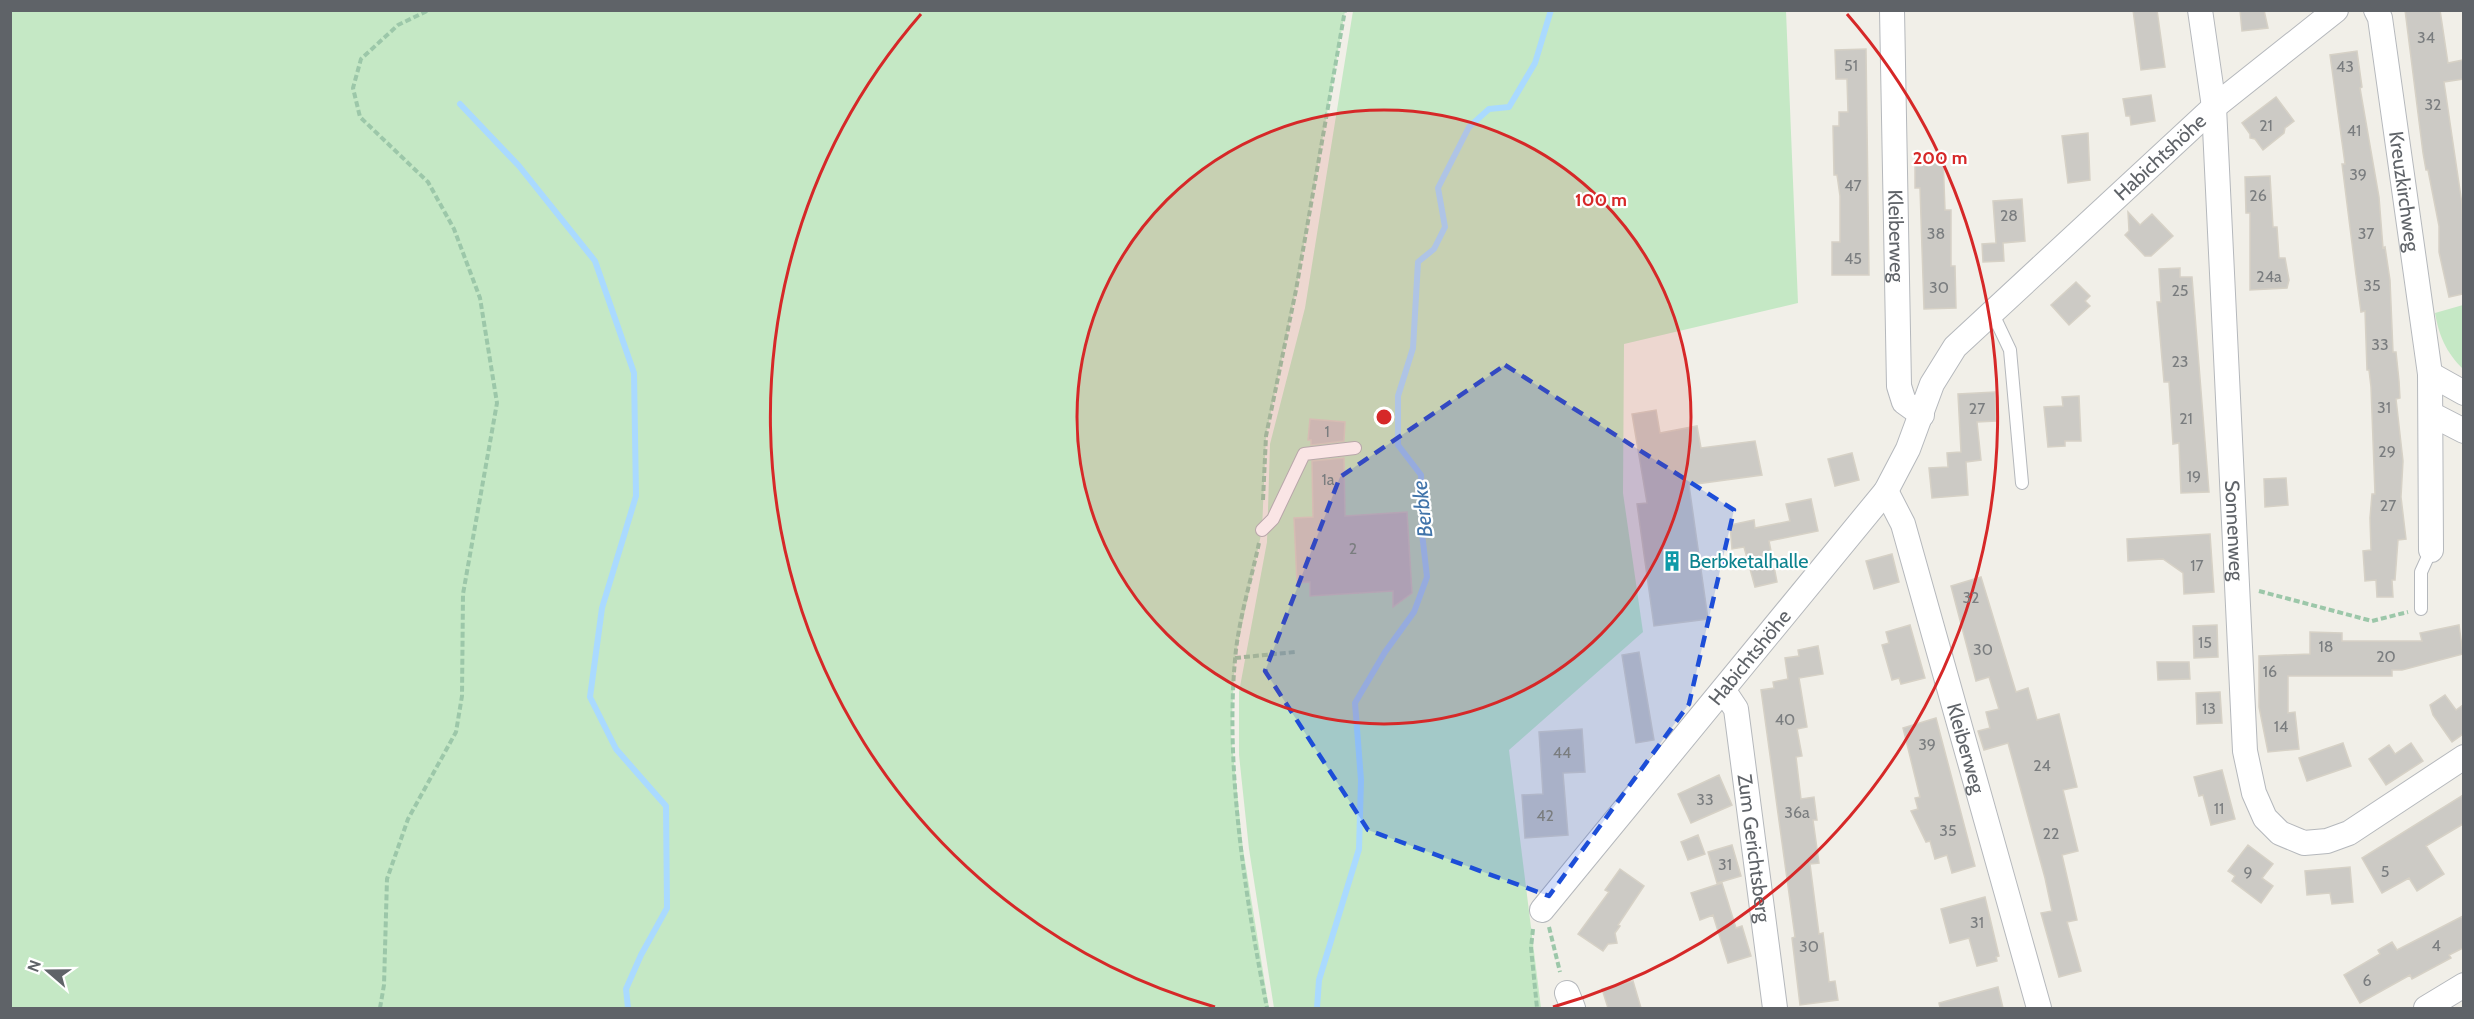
<svg xmlns="http://www.w3.org/2000/svg" width="2474" height="1019" viewBox="0 0 2474 1019" font-family="Cabin,sans-serif">
	<style>
		.green { fill: #c5e8c5 }
		.lines { fill: none; stroke-linecap: round; stroke-linejoin: round }
		.stream { stroke: #aadaff; stroke-width: 6 }
		.building { fill: #cccac5; stroke: #d6d1c6; stroke-width: 1.5 }
		.service-casing { stroke: #b5b8bc; stroke-width: 14 }
		.minor-casing { stroke: #b5b8bc; stroke-width: 26 }
		.path { stroke: #9cc7a9; stroke-width: 4; stroke-dasharray: 6 3; stroke-linecap: butt }
		.service { stroke: #fff; stroke-width: 12 }
		.minor { stroke: #fff; stroke-width: 24 }
		.marked { fill: #1d4ed8; fill-opacity: 0.2; stroke: #1d4ed8; stroke-width: 4.5; stroke-dasharray: 12 8; stroke-linejoin: round }
		.ring { fill: none; stroke: #d62828; stroke-width: 3 }
		.labels { text-anchor: middle; dominant-baseline: central; stroke-width: 4.5; stroke-linejoin: round; paint-order: stroke }
		.number-label { font-size: 16px; fill: #7a7d7f }
		.street-label { font-size: 20px; fill: #5f6368; stroke: #fff }
		.culture-label { font-size: 20px; fill: #0d838f; stroke: #fff; text-anchor: start }
		.water-label { font-size: 21px; font-style: italic; fill: #4174aa; stroke: #fff }
		.centre { fill: #d62828; stroke: #fff; stroke-width: 3 }
		.ring-label { font-size: 18px; text-anchor: middle; font-weight: bold; fill: #d62828; stroke: #fff; stroke-width: 4.5; stroke-linejoin: round; paint-order: stroke }
	</style>
	<rect width="100%" height="100%" fill="#f1efe8"/>
	<!-- green -->
	<path class="green" d="M 10,11 L 1345,11 L 1296,290 L 1266,436 L 1262,530 L 1235,658 L 1231,734 L 1243,849 L 1269,1008 L 11,1008 Z
		M 1353,11 L 1786,11 L 1798,303 L 1624,344 L 1623,493 L 1643,632 L 1509,750 L 1541,1008 L 1274,1008 L 1249,849 L 1239,755 L 1239,692 L 1267,542 L 1270,444 L 1305,308 Z
		M 2463,305 L 2464,305 L 2463,369 C 2446,352 2439,336 2435,313 Z"/>
	<g class="lines">
		<!-- stream -->
		<path class="stream" d="M 460,104 L 519,166 L 595,261 L 634,373 L 636,496 L 602,608 L 590,697 L 616,749 L 666,806 L 667,908 L 641,955 L 626,989 L 628,1008
			M 1317,1008 L 1319,980 L 1359,849 L 1361,780 L 1355,703 L 1385,652 L 1414,612 L 1427,577 L 1422,533 L 1421,475 L 1398,445 L 1398,396 L 1413,348 L 1418,262 L 1434,249 L 1445,227 L 1438,188 L 1469,127 L 1489,109 L 1509,107 L 1535,63 L 1551,10"/>
	</g>
	<!-- building -->
	<path class="building" d="M 2133,10 L 2157,10 L 2165,67 L 2141,70 Z
		M 2240,10 L 2264,10 L 2268,28 L 2242,31 Z
		M 2405,10 L 2440,10 L 2448,63 L 2463,60 L 2463,79 L 2444,82 L 2462,204 L 2463,231 L 2463,294 L 2449,297 L 2439,252 L 2439,226 L 2428,170 L 2426,170 L 2423,153 Z
		M 1866,49 L 1869,275 L 1832,275 L 1832,242 L 1840,242 L 1840,196 L 1837,175 L 1834,175 L 1833,126 L 1839,126 L 1839,112 L 1848,112 L 1847,79 L 1836,79 L 1835,50 Z
		M 2357,51 L 2362,87 L 2360,88 L 2379,197 L 2383,248 L 2385,247 L 2390,280 L 2393,352 L 2396,352 L 2399,381 L 2400,398 L 2396,399 L 2403,461 L 2401,497 L 2406,539 L 2398,540 L 2395,580 L 2392,580 L 2393,597 L 2377,597 L 2376,580 L 2365,581 L 2363,551 L 2371,550 L 2370,518 L 2372,494 L 2375,494 L 2371,387 L 2369,370 L 2367,370 L 2365,311 L 2361,312 L 2356,275 L 2342,164 L 2345,164 L 2330,55 Z
		M 2151,95 L 2155,121 L 2131,125 L 2130,116 L 2126,116 L 2123,99 Z
		M 2276,97 L 2294,121 L 2285,128 L 2284,133 L 2263,150 L 2255,139 L 2250,138 L 2250,134 L 2242,123 Z
		M 2088,133 L 2090,180 L 2068,183 L 2062,136 Z
		M 1943,156 L 1945,210 L 1951,210 L 1951,266 L 1955,266 L 1956,308 L 1924,309 L 1920,188 L 1915,188 L 1915,157 Z
		M 2270,176 L 2273,227 L 2277,227 L 2279,258 L 2285,258 L 2289,280 L 2287,288 L 2250,290 L 2250,213 L 2246,213 L 2245,177 Z
		M 2022,199 L 2025,241 L 2003,243 L 2004,261 L 1983,262 L 1982,244 L 1996,243 L 1993,201 Z
		M 2128,212 L 2140,225 L 2152,214 L 2173,236 L 2151,256 L 2145,256 L 2125,235 L 2129,231 Z
		M 2180,268 L 2180,277 L 2192,277 L 2209,492 L 2181,493 L 2179,443 L 2173,444 L 2169,382 L 2164,382 L 2157,302 L 2161,302 L 2159,269 Z
		M 2076,282 L 2090,296 L 2085,301 L 2090,306 L 2069,325 L 2051,305 Z
		M 1995,392 L 1996,421 L 1977,422 L 1981,460 L 1966,462 L 1968,495 L 1932,498 L 1929,468 L 1948,467 L 1947,453 L 1961,452 L 1958,394 Z
		M 2079,396 L 2081,441 L 2065,441 L 2065,446 L 2048,447 L 2044,407 L 2063,406 L 2062,397 Z
		M 1656,410 L 1660,433 L 1697,426 L 1701,448 L 1755,441 L 1762,475 L 1689,485 L 1708,619 L 1654,626 L 1637,504 L 1647,503 L 1632,414 Z
		M 1310,419 L 1345,422 L 1344,441 L 1311,445 L 1311,440 L 1308,440 Z
		M 1852,453 L 1859,480 L 1835,486 L 1828,459 Z
		M 1344,458 L 1345,516 L 1407,512 L 1412,593 L 1393,607 L 1393,591 L 1310,596 L 1310,582 L 1297,583 L 1294,518 L 1313,517 L 1312,461 Z
		M 2286,478 L 2288,505 L 2265,507 L 2264,479 Z
		M 1811,499 L 1818,531 L 1769,541 L 1777,582 L 1755,587 L 1744,547 L 1732,549 L 1730,525 L 1754,520 L 1755,528 L 1790,521 L 1786,504 Z
		M 2210,534 L 2214,592 L 2184,594 L 2183,573 L 2163,559 L 2128,561 L 2127,539 Z
		M 1892,554 L 1899,582 L 1874,589 L 1866,561 Z
		M 1981,577 L 2016,692 L 2028,688 L 2037,720 L 2059,714 L 2077,787 L 2063,790 L 2078,851 L 2062,855 L 2077,920 L 2067,922 L 2081,971 L 2059,977 L 2041,913 L 2052,911 L 2045,878 L 2008,743 L 1984,750 L 1978,731 L 1990,728 L 1986,712 L 1999,709 L 1989,677 L 1976,681 L 1951,586 Z
		M 1910,625 L 1925,678 L 1901,684 L 1899,678 L 1892,680 L 1882,645 L 1889,643 L 1886,632 Z
		M 2217,625 L 2218,657 L 2194,658 L 2193,626 Z
		M 2459,625 L 2463,654 L 2402,670 L 2392,670 L 2392,676 L 2288,676 L 2288,713 L 2295,712 L 2299,749 L 2268,752 L 2259,707 L 2259,656 L 2310,654 L 2310,632 L 2342,633 L 2342,641 L 2422,641 L 2420,633 Z
		M 1818,646 L 1823,674 L 1799,678 L 1807,727 L 1797,729 L 1802,756 L 1796,757 L 1801,799 L 1814,797 L 1817,820 L 1813,820 L 1819,863 L 1810,864 L 1819,934 L 1823,933 L 1829,982 L 1835,981 L 1838,1000 L 1800,1005 L 1792,938 L 1795,937 L 1761,690 L 1774,688 L 1773,682 L 1788,679 L 1785,658 L 1799,656 L 1798,650 Z
		M 1639,652 L 1654,740 L 1636,743 L 1622,655 Z
		M 2157,662 L 2189,662 L 2190,679 L 2158,680 Z
		M 2220,692 L 2222,723 L 2197,724 L 2196,693 Z
		M 2445,695 L 2456,710 L 2463,705 L 2463,734 L 2452,742 L 2433,715 L 2430,705 Z
		M 1936,718 L 1975,866 L 1952,873 L 1947,855 L 1935,859 L 1930,841 L 1926,842 L 1911,811 L 1918,809 L 1915,798 L 1920,797 L 1903,728 Z
		M 1582,729 L 1585,772 L 1563,773 L 1568,835 L 1525,838 L 1522,795 L 1543,794 L 1539,732 Z
		M 2343,743 L 2351,766 L 2307,781 L 2299,758 Z
		M 2411,743 L 2423,761 L 2386,785 L 2369,759 L 2389,745 L 2395,754 Z
		M 2222,770 L 2235,819 L 2211,825 L 2203,795 L 2199,796 L 2194,777 Z
		M 1719,775 L 1732,805 L 1691,823 L 1678,794 Z
		M 2463,795 L 2463,824 L 2426,846 L 2444,874 L 2417,891 L 2409,878 L 2382,893 L 2362,858 Z
		M 1698,835 L 1705,854 L 1688,860 L 1681,842 Z
		M 1732,845 L 1741,876 L 1717,883 L 1708,852 Z
		M 2248,845 L 2273,864 L 2262,878 L 2273,886 L 2261,903 L 2232,881 L 2235,876 L 2228,871 Z
		M 2350,867 L 2353,902 L 2332,904 L 2330,893 L 2307,895 L 2305,871 Z
		M 1620,869 L 1644,886 L 1618,925 L 1620,926 L 1615,933 L 1617,943 L 1608,944 L 1603,951 L 1578,934 L 1609,892 L 1605,890 Z
		M 1722,883 L 1736,928 L 1742,926 L 1751,956 L 1728,963 L 1713,915 L 1700,920 L 1691,893 Z
		M 1985,897 L 1999,956 L 1996,957 L 1997,961 L 1977,966 L 1969,938 L 1950,943 L 1941,909 Z
		M 2463,916 L 2463,948 L 2449,955 L 2451,958 L 2412,979 L 2410,975 L 2360,1003 L 2344,975 L 2380,954 L 2378,950 L 2392,942 L 2397,950 Z
		M 1633,981 L 1641,1008 L 1608,1008 L 1602,989 Z
		M 1998,987 L 2003,1008 L 1940,1008 L 1939,1003 Z"/>
	<g class="lines">
		<!-- service casing -->
		<g class="service-casing">
			<path id="service" d="M 1992,312 L 2010,350 L 2022,483
				M 1262,530 L 1273,519 L 1304,454 L 1355,448
				M 2421,609 L 2421,572 L 2431,550"/>
		</g>
		<!-- minor casing -->
		<g class="minor-casing">
			<g id="minor">
				<path id="s1" d="M 1892,10 L 1899,386 L 1904,402 L 1922,415"/>
				<path id="s2" d="M 2200,10 L 2214,107 L 2245,751 L 2254,793 L 2265,818 L 2280,833 L 2304,843 L 2327,841 L 2349,833 L 2464,757"/>
				<path id="s3" d="M 2376,10 L 2380,18 L 2430,374 L 2431,550"/>
				<path d="M 2430,374 L 2464,393"/>
				<path d="M 2431,414 L 2464,431"/>
				<path id="s4" d="M 1886,491 L 1903,524 L 2039,1008"/>
				<path id="s5" d="M 1724,691 L 1736,709 L 1775,1008"/>
				<path id="s6" d="M 1542,910 L 1886,491 L 1908,449 L 1932,384 L 1955,347 L 2214,107 L 2336,10"/>
				<path d="M 1567,993 L 1573,1008"/>
				<path d="M 2426,1008 L 2464,985"/>
			</g>
		</g>
		<!-- path -->
		<path class="path" d="M 1263,500 L 1266,436 L 1296,290 L 1345,10
			M 1259,543 C 1251,581 1238,621 1235,660 C 1225,769 1246,901 1267,1008
			M 2259,591 L 2372,621 L 2408,612
			M 1235,658 L 1295,652
			M 1549,927 L 1560,972
			M 1533,929 L 1531,948 L 1537,1008
			M 380,1008 L 384,985 L 387,879 L 408,819 L 456,732 L 462,696 L 463,594 L 497,403 L 480,298 L 454,229 L 428,182 L 360,117 L 353,88 L 361,59 L 398,25 L 429,10"/>
		<!-- service -->
		<use href="#service" class="service"/>
		<!-- minor -->
		<use href="#minor" class="minor"/>
	</g>
	<!-- marked area -->
	<path class="marked" d="M 1505,365 L 1734,510 L 1689,704 L 1549,896 L 1368,830 L 1265,671 L 1340,477 Z"/>
	<!-- distance rings -->
	<circle cx="1384" cy="417" r="307" fill="#d62828" fill-opacity=".12"/>
	<g class="ring">
		<circle cx="1384" cy="417" r="307"/>
		<path d="M1215 1007A614 614 0 0 1 921 14M1847 14A614 614 0 0 1 1553 1007"/>
	</g>
	<!-- icons -->
	<defs>
		<g id="building-bare" transform="scale(1.62)"><path d="M-4-6H4V6H1V3H-1V6H-4ZM-2.5-4.3h1.7v1.8h-1.7ZM.8-4.3h1.7v1.8H.8ZM-2.5-1h1.7V.8h-1.7ZM.8-1h1.7V.8H.8Z" fill="#0f9aa8" stroke="#fff" stroke-width="2.5" paint-order="stroke"/></g>
	</defs>
	<g fill-rule="evenodd">
		<use href="#building-bare" x="1672" y="561"/>
	</g>
	<g class="labels">
		<!-- number labels -->
		<g class="number-label">
			<text x="2426" y="37">34</text>
			<text x="1851" y="65">51</text>
			<text x="2345" y="66">43</text>
			<text x="2433" y="104">32</text>
			<text x="2266" y="125">21</text>
			<text x="2354" y="130">41</text>
			<text x="2358" y="174">39</text>
			<text x="1853" y="185">47</text>
			<text x="2258" y="195">26</text>
			<text x="2009" y="215">28</text>
			<text x="1936" y="233">38</text>
			<text x="2366" y="233">37</text>
			<text x="1853" y="258">45</text>
			<text x="2269" y="276">24a</text>
			<text x="2372" y="285">35</text>
			<text x="1939" y="287">30</text>
			<text x="2180" y="290">25</text>
			<text x="2380" y="344">33</text>
			<text x="2180" y="361">23</text>
			<text x="2384" y="407">31</text>
			<text x="1977" y="408">27</text>
			<text x="2186" y="418">21</text>
			<text x="1327" y="431">1</text>
			<text x="2387" y="451">29</text>
			<text x="2194" y="476">19</text>
			<text x="1328" y="479">1a</text>
			<text x="2388" y="505">27</text>
			<text x="1353" y="548">2</text>
			<text x="2197" y="565">17</text>
			<text x="1971" y="597">32</text>
			<text x="2205" y="642">15</text>
			<text x="2326" y="646">18</text>
			<text x="1983" y="649">30</text>
			<text x="2386" y="656">20</text>
			<text x="2270" y="671">16</text>
			<text x="2209" y="708">13</text>
			<text x="1785" y="719">40</text>
			<text x="2281" y="726">14</text>
			<text x="1927" y="744">39</text>
			<text x="1562" y="752">44</text>
			<text x="2042" y="765">24</text>
			<text x="1705" y="799">33</text>
			<text x="2219" y="808">11</text>
			<text x="1797" y="812">36a</text>
			<text x="1545" y="815">42</text>
			<text x="1948" y="830">35</text>
			<text x="2051" y="833">22</text>
			<text x="1725" y="864">31</text>
			<text x="2385" y="871">5</text>
			<text x="2248" y="872">9</text>
			<text x="1977" y="922">31</text>
			<text x="2436" y="945">4</text>
			<text x="1809" y="946">30</text>
			<text x="2367" y="980">6</text>
		</g>
		<!-- street labels -->
		<g class="street-label">
			<text stroke="none"><textPath href="#s6" startOffset="982">Habichtshöhe</textPath></text>
			<text stroke="none"><textPath href="#s3" startOffset="184">Kreuzkirchweg</textPath></text>
			<text stroke="none"><textPath href="#s1" startOffset="226">Kleiberweg</textPath></text>
			<text stroke="none"><textPath href="#s2" startOffset="522">Sonnenweg</textPath></text>
			<text stroke="none"><textPath href="#s6" startOffset="327">Habichtshöhe</textPath></text>
			<text stroke="none"><textPath href="#s4" startOffset="270">Kleiberweg</textPath></text>
			<text stroke="none"><textPath href="#s5" startOffset="162">Zum Gerichtsberg</textPath></text>
		</g>
		<!-- culture labels -->
		<g class="culture-label">
			<text x="1689" y="561">Berbketalhalle</text>
		</g>
		<!-- water labels -->
		<g class="water-label">
			<text transform="translate(1422 509) rotate(-96)">Berbke</text>
		</g>
	</g>
	<circle cx="1384" cy="417" r="9" class="centre"/>
	<g class="ring-label">
		<text x="1940" y="164">200 m</text>
		<text x="1601" y="206">100 m</text>
	</g>
	<!-- border -->
	<rect width="2474" height="1019" fill="none" stroke="#5f6368" stroke-width="24"/>
	<!-- north arrow -->
	<g transform="translate(48 971) rotate(290)" stroke="#ffffff" stroke-width="4.5" paint-order="stroke">
	<path d="M0-4.5L10 22L0 15L-10 22Z" fill="#5f6368"/>
	<text y="-9" font-size="16" font-weight="bold" text-anchor="middle" fill="#5f6368">N</text>
	</g>
</svg>
